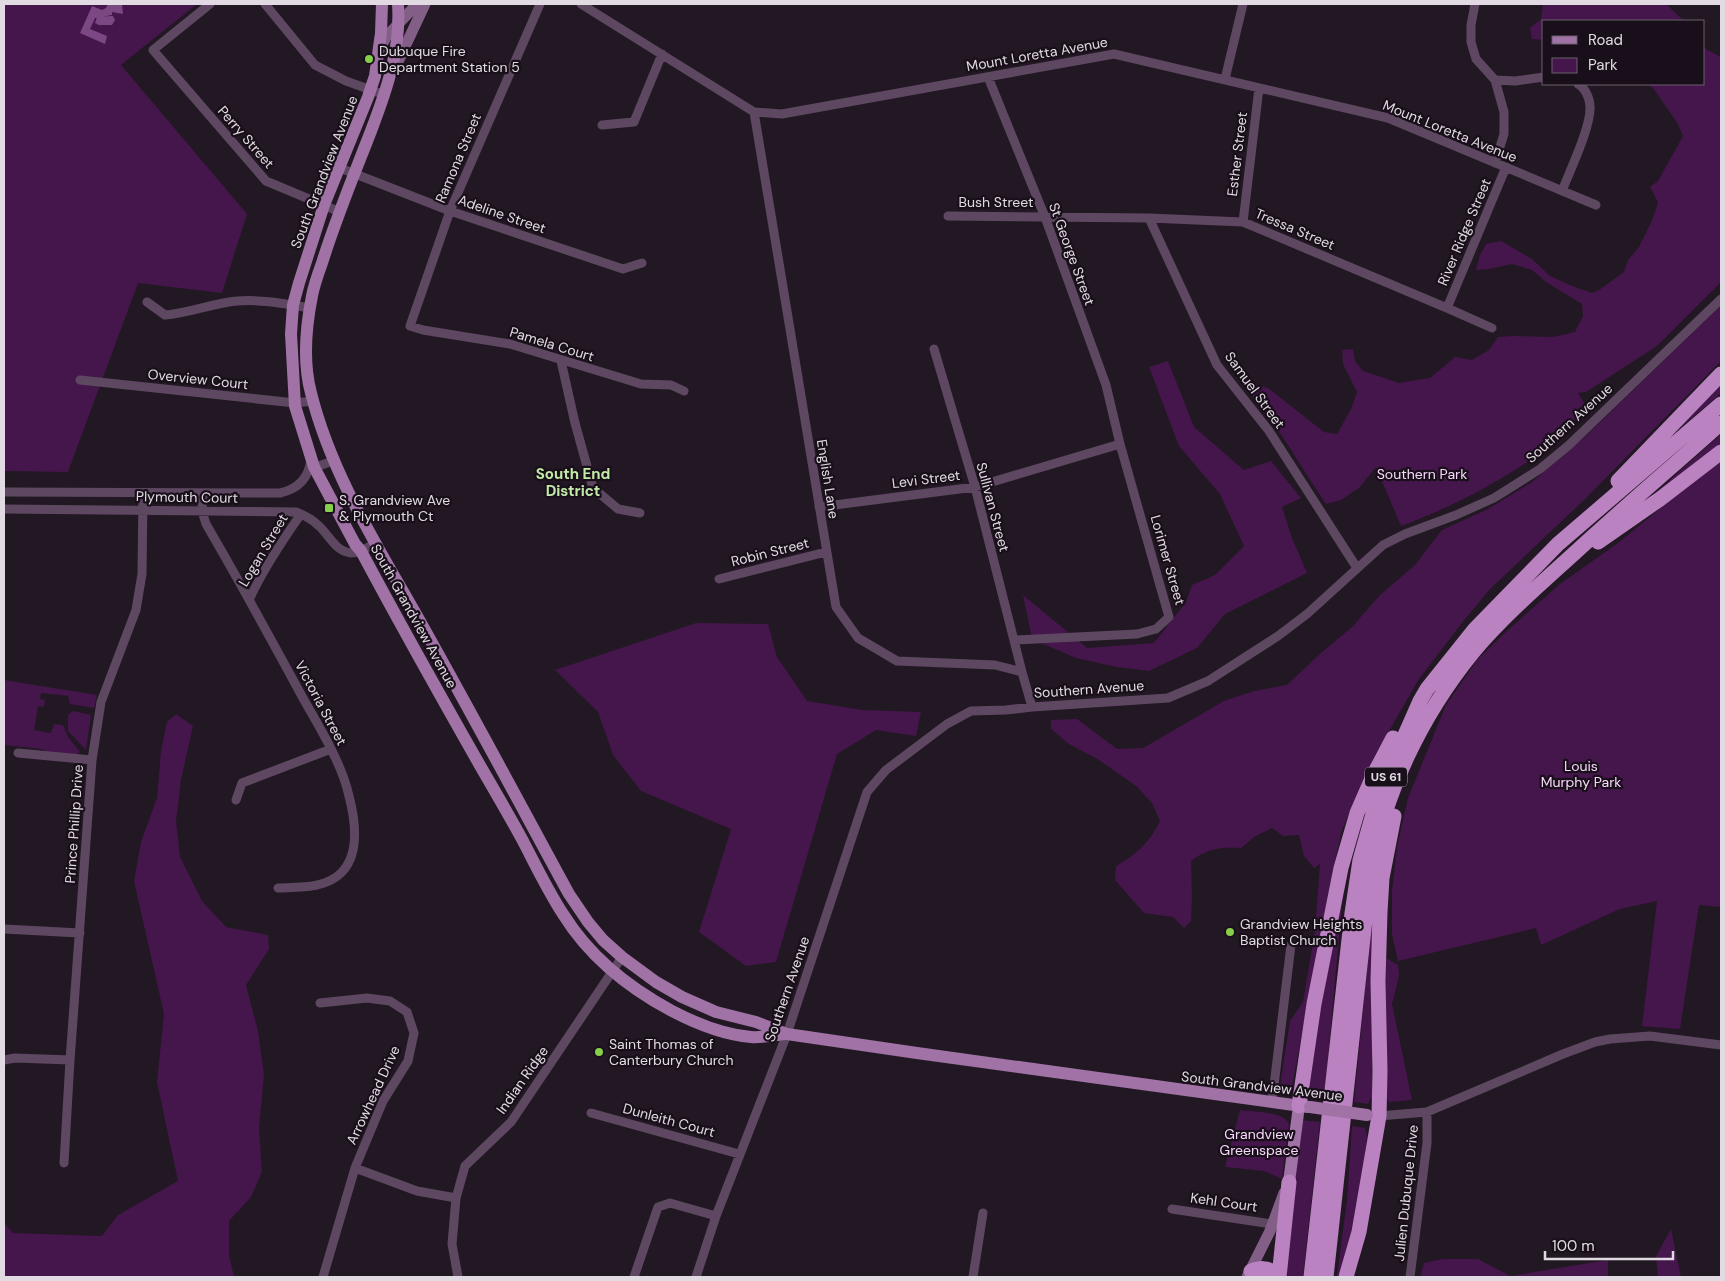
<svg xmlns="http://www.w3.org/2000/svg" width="1725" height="1281" viewBox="0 0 1725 1281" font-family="'DM Sans',sans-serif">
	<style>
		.green { fill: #45164b }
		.water { fill: #7c4883 }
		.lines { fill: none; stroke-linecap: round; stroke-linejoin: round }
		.street { stroke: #5e4861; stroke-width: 9 }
		.secondary { stroke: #835f88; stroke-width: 11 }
		.primary { stroke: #a072a6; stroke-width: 12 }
		.highway { stroke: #ba82c1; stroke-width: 15 }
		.primary-bridge { stroke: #a072a6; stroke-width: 12 }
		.poi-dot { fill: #87cf4a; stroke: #190f1a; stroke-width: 2 }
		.labels { text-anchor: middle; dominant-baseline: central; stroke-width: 4.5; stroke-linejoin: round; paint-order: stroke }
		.shield { fill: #190f1a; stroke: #a59da6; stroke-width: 1 }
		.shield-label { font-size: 12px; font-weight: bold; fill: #e1dae2 }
		.poi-label { font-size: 14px; fill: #e1dae2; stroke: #190f1a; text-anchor: start }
		.street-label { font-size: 14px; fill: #e1dae2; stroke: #190f1a }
		.park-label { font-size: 14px; fill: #f7d9fb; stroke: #190f1a }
		.neighbourhood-label { font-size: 15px; font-weight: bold; fill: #c2eba7; stroke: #190f1a }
	</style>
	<rect width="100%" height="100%" fill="#221823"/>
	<!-- green -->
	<path class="green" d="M 4,4 L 197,4 L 121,65 L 247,214 L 222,293 L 138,283 L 68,472 L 4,471 Z
		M 1543,4 L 1666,4 L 1684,21 L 1544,21 L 1544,40 L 1532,39 L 1530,28 L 1541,19 Z
		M 1704,48 L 1721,57 L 1721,282 L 1657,346 L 1586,392 L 1578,393 L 1587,408 C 1570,425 1553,443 1533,458 C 1495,485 1445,510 1401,526 L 1376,467 L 1359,488 L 1341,500 L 1326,504 C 1309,479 1293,452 1276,427 C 1267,414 1255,403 1249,389 L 1254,384 L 1268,388 L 1324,432 L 1337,434 L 1351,409 L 1357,392 L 1343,364 L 1342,350 L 1353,349 L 1355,361 L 1363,371 L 1399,383 L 1430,378 L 1455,357 L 1472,360 L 1489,350 L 1498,337 L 1513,336 L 1553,337 L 1575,332 L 1583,316 L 1582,304 L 1546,282 L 1532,270 L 1512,264 L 1489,269 L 1476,270 L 1480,255 L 1486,244 L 1501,241 L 1532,259 L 1550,276 L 1572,286 L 1592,293 L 1599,290 L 1624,272 L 1628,260 L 1639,247 L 1653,218 L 1658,202 L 1650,187 L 1658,181 L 1683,136 L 1678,124 L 1653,88 L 1647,84 L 1704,84 Z
		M 1721,305 L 1721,361 L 1584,500 L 1491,588 L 1465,619 L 1419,679 L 1374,757 L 1342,830 L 1333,869 L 1291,1092 L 1279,1092 L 1290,1021 L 1303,1002 L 1315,931 L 1320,864 L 1314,868 L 1304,856 L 1299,835 L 1283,836 L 1272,828 L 1254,837 L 1241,848 C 1222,846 1206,849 1191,861 L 1192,898 L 1191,921 L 1184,928 L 1173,917 L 1144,913 L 1115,880 L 1116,866 C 1137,854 1149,843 1160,821 L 1152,803 L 1136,786 L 1099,760 L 1069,744 L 1051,729 L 1051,720 L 1077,719 L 1117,749 L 1143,748 L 1224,701 L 1254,691 L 1287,685 L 1321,653 L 1352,627 L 1380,595 L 1415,565 L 1442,530 L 1488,509 L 1532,482 L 1588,434 Z
		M 1168,361 L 1194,427 L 1244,470 L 1271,461 L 1301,498 L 1282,507 L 1292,538 L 1307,573 L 1225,614 L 1197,648 L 1149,671 L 1117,667 L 1076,658 L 1032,639 L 1023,595 L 1087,648 L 1154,643 L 1186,602 L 1192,585 L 1215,575 L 1244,546 L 1220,494 L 1179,446 L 1149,367 Z
		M 1721,384 L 1721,393 L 1678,430 Z
		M 1721,434 L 1721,444 L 1663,489 L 1661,488 Z
		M 1721,459 L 1721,907 L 1699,905 L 1680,1029 L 1642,1026 L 1657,901 L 1620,909 L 1541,945 L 1536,928 L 1398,961 L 1392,934 L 1392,891 L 1397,847 L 1408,798 L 1446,705 L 1478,659 L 1508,630 L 1560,584 L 1618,543 Z
		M 696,623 L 768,624 L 777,657 L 807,701 L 862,710 L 921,712 L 916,736 L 876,730 L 837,754 L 776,962 L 746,966 L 699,932 L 731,829 L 641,791 L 613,755 L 598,712 L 555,670 Z
		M 4,680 L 97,695 L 94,708 L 70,704 L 68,696 L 41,693 L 40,699 L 45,700 L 44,707 L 38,706 L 34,730 L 51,733 L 54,724 L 63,725 L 68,737 L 80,752 L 75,756 L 49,753 L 42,749 L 4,745 Z
		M 73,711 L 91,715 L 86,750 L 68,731 L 68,715 Z
		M 176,714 L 193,726 L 181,780 L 176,821 L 180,857 L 202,901 L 226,927 L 268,935 L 269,949 L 246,985 L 258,1031 L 264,1075 L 259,1128 L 262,1172 L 251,1197 L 229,1221 L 229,1255 L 234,1277 L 4,1277 L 4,1223 L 13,1233 L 102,1236 L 118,1215 L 178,1181 L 157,1082 L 164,1014 L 134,881 L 141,842 L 157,798 L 161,751 L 167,722 Z
		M 1344,883 L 1329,1047 L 1326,1098 L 1312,1097 L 1305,1092 Z
		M 1371,930 L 1373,930 L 1372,1096 L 1368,1104 L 1354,1102 Z
		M 1386,958 L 1398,965 L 1399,976 L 1392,1004 L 1412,1100 L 1389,1102 L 1385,1095 Z
		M 1240,1110 C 1253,1112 1284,1111 1289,1124 L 1282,1179 L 1264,1171 L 1225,1167 Z
		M 1301,1120 L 1320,1122 L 1303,1277 L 1284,1277 Z
		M 1352,1126 L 1365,1128 L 1367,1137 L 1360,1204 L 1341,1277 L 1337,1277 L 1347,1200 Z
		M 1671,1229 L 1681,1277 L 1658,1277 L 1656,1256 Z
		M 1443,1259 L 1478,1259 L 1510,1276 L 1608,1260 L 1608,1277 L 1420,1277 L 1424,1263 Z"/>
	<!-- water -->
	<path class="water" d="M 108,4 L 122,4 L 123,14 L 112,12 L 112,15 L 95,18 L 90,29 L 107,36 L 105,44 L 80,33 L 92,6 L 102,10 L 106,8 Z
		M 111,16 L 113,16 L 115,20 L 112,25 L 99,25 L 95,23 L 97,17 Z"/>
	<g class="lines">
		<!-- street -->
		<path class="street" d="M 210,4 L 153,50 L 266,181 L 340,212
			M 265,4 L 315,65 L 346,81 L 385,95
			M 540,4 L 450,211 L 410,326 L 423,330 L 510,344 L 641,384 L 671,385 L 684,391
			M 581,4 L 754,112 L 782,114 L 1114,54 L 1388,118 L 1596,205
			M 1475,4 L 1471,25 L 1471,42 L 1476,59 L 1495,80 L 1504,112 L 1504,134 L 1495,163
			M 988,77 L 1045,217 L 1106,385 L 1120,444 L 1169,617 L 1156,629 L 1137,634 L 1014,640
			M 1225,79 L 1243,4
			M 1495,80 L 1515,81 L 1544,77
			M 754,112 L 836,607 L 858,638 L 897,661 L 995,665 L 1022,672 L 1032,707
			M 602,125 L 634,122 L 662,54
			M 340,168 L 450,211 L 623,269 L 642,263
			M 1562,191 C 1570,170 1591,127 1590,107 C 1590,98 1585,88 1578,84
			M 948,216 L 1149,218 L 1243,222 L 1447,308 L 1492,328
			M 1149,218 L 1217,365 L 1269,431 L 1357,568
			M 1243,222 L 1259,88
			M 147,302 L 165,315 C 190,313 213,303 237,301 C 262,299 286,304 310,308
			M 1447,308 L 1506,167
			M 934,349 L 975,487 L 1022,672
			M 561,361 L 575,423 L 593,488 L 618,509 L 640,513
			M 80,380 L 295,403 L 313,401
			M 310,469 L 333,461
			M 4,492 L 280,493 C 298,489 309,478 311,459
			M 203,494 L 202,511 L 206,524 C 240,582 272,641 304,700 C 320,728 342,764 349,796 C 355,819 360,853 342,872 C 326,889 299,887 278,888
			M 819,507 L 975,487 L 1120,444
			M 4,509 L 296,512 C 304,515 312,519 319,526 C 329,535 335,551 351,553 C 359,554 369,546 376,543
			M 719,579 L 826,552
			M 249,600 C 263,569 282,541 301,514
			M 18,753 L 92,760
			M 236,800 L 242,783 L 331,749
			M 4,929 L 80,933
			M 320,1003 L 367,998 L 390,1001 L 407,1012 L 414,1033 L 408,1061 L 383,1101 L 355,1168 L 323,1277
			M 4,1060 L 15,1058 L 70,1060
			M 1272,1102 L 1291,945
			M 591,1113 L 739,1154
			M 1379,1116 L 1427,1112 L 1563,1054 L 1595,1042 L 1610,1039 L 1650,1036 L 1721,1045
			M 64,1163 L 70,1060 L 92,760 L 101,702 L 136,610 L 142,574 L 143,494
			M 355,1168 L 417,1191 L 456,1198
			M 1172,1209 L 1272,1224
			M 458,1277 L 452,1244 L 456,1198 L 465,1166 L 511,1122 L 622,957
			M 634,1277 L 658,1207 L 670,1203 L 716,1216
			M 696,1277 L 716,1216 L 787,1034 L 867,792 L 886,770 L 947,724 L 971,711 L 1006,710 L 1032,707 L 1168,698 L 1208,681 L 1278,636 L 1307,614 L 1383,545 L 1405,534 L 1456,515 L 1494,498 L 1540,469 L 1569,445 L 1721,299
			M 973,1277 L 983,1213
			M 1410,1277 L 1427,1143 L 1427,1112"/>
		<!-- secondary -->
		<path class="secondary" d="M 380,49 L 386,37 L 417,4
			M 396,66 L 425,4
			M 1247,1277 L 1270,1231 L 1284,1193"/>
		<!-- primary -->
		<path class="primary" d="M 382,4 L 381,33 L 375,76 L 368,97 L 324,205 L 299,283 L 293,305 L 291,334 L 295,406 L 314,467 L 355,544 L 361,551 C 400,624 441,697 482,769 C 496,793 510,817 523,841 C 536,866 548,891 563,914 C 589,956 629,988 672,1011 C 695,1023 725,1035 751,1037 C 762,1038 774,1035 785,1034
			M 398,4 C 401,49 387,89 371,131 C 354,175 336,218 322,263 C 318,274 314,285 312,296 C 306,326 303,363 311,393 C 332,477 380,550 422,625 C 472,714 520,804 569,894 L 588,922 L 603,940 L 622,957 L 656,982 L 682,997 L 716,1012 L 756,1022 L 787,1034 L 917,1053 L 1308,1107
			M 1289,1182 L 1299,1106"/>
		<!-- highway -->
		<path class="highway" d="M 1618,481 L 1721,374
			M 1598,542 L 1660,499 L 1721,452
			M 1299,1106 L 1314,1004 L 1341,868 L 1357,813 L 1374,774 L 1393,738
			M 1251,1271 C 1260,1268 1267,1267 1275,1273 L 1277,1277
			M 1279,1277 L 1289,1182
			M 1311,1277 L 1352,913 L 1360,860 L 1378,796 L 1420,701 L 1427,689 L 1475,629 L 1558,544 L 1721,404
			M 1326,1277 L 1370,874 C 1384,793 1421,716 1473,652 C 1504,615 1543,582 1579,549 C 1626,506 1674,465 1721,423
			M 1346,1277 L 1359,1232 L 1379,1116 L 1380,1071 L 1378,981 L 1380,912 L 1382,878 L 1394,816"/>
		<!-- primary-bridge -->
		<path class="primary-bridge" d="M 1310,1107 L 1367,1115"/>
	</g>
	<!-- markers -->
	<g class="poi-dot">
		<circle cx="369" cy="59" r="5"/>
		<rect x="324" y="503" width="10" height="10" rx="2.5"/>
		<circle cx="1230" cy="932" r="5"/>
		<circle cx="599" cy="1052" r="5"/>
	</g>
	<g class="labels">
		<!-- shield labels -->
		<rect class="shield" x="1365" y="767.5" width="42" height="19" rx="4"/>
		<g class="shield-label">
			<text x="1386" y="777">US 61</text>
		</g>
		<!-- poi labels -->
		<g class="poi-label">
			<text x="379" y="51">Dubuque Fire<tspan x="379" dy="16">Department Station 5</tspan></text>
			<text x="339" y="500">S. Grandview Ave<tspan x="339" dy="16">&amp; Plymouth Ct</tspan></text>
			<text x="1240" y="924">Grandview Heights<tspan x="1240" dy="16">Baptist Church</tspan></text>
			<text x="609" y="1044">Saint Thomas of<tspan x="609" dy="16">Canterbury Church</tspan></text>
		</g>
		<!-- street labels -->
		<g class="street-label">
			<text transform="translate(1037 54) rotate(-10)">Mount Loretta Avenue</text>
			<text transform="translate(1450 131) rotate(22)">Mount Loretta Avenue</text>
			<text transform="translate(246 137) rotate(49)">Perry Street</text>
			<text transform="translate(1237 154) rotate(-83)">Esther Street</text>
			<text transform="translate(458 158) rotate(-67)">Ramona Street</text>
			<text transform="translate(324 172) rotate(-69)">South Grandview Avenue</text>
			<text x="996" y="202">Bush Street</text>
			<text transform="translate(502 214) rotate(19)">Adeline Street</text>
			<text transform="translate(1295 229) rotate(23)">Tressa Street</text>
			<text transform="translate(1464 232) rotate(-67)">River Ridge Street</text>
			<text transform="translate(1072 254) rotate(70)">St George Street</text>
			<text transform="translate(552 344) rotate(17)">Pamela Court</text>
			<text transform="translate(198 379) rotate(6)">Overview Court</text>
			<text transform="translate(1255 390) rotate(54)">Samuel Street</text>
			<text transform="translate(1569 423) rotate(-42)">Southern Avenue</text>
			<text transform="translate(828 479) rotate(81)">English Lane</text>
			<text transform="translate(926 479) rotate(-7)">Levi Street</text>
			<text transform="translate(187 497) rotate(1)">Plymouth Court</text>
			<text transform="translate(993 507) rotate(75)">Sullivan Street</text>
			<text transform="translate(263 550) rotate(-59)">Logan Street</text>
			<text transform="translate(770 552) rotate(-14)">Robin Street</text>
			<text transform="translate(1168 560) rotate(74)">Lorimer Street</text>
			<text transform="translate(414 616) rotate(61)">South Grandview Avenue</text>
			<text transform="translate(1089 689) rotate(-4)">Southern Avenue</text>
			<text transform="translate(321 703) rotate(62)">Victoria Street</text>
			<text transform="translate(74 824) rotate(-86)">Prince Phillip Drive</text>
			<text transform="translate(787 989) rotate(-71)">Southern Avenue</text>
			<text transform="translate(522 1080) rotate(-55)">Indian Ridge</text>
			<text transform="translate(1262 1086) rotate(7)">South Grandview Avenue</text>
			<text transform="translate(373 1095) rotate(-65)">Arrowhead Drive</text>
			<text transform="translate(669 1120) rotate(15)">Dunleith Court</text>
			<text transform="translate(1406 1193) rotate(-84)">Julien Dubuque Drive</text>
			<text transform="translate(1224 1202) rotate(8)">Kehl Court</text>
		</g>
		<!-- park labels -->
		<g class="park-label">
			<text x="1422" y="474">Southern Park</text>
			<text x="1581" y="766">Louis<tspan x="1581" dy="16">Murphy Park</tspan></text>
			<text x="1259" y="1134">Grandview<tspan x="1259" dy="16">Greenspace</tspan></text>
		</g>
		<!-- neighbourhood labels -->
		<g class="neighbourhood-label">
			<text x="573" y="474">South End<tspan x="573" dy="17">District</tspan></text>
		</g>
	</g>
	<!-- border -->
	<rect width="1725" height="1281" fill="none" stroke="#e1dae2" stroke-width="10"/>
	<!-- legend -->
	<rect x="1542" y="20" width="162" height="65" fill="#190f1a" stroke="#69606a"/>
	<rect x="1552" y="36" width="25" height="8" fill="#a072a6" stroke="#69606a"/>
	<text x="1588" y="45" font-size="15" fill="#e1dae2">Road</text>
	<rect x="1552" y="58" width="25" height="15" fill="#45164b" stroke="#69606a"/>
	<text x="1588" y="70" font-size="15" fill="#e1dae2">Park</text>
	<!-- scale -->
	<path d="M1545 1251v8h128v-8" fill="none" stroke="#e1dae2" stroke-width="2.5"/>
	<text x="1552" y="1251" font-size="15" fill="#e1dae2" stroke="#190f1a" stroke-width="4" paint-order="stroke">100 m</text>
</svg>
